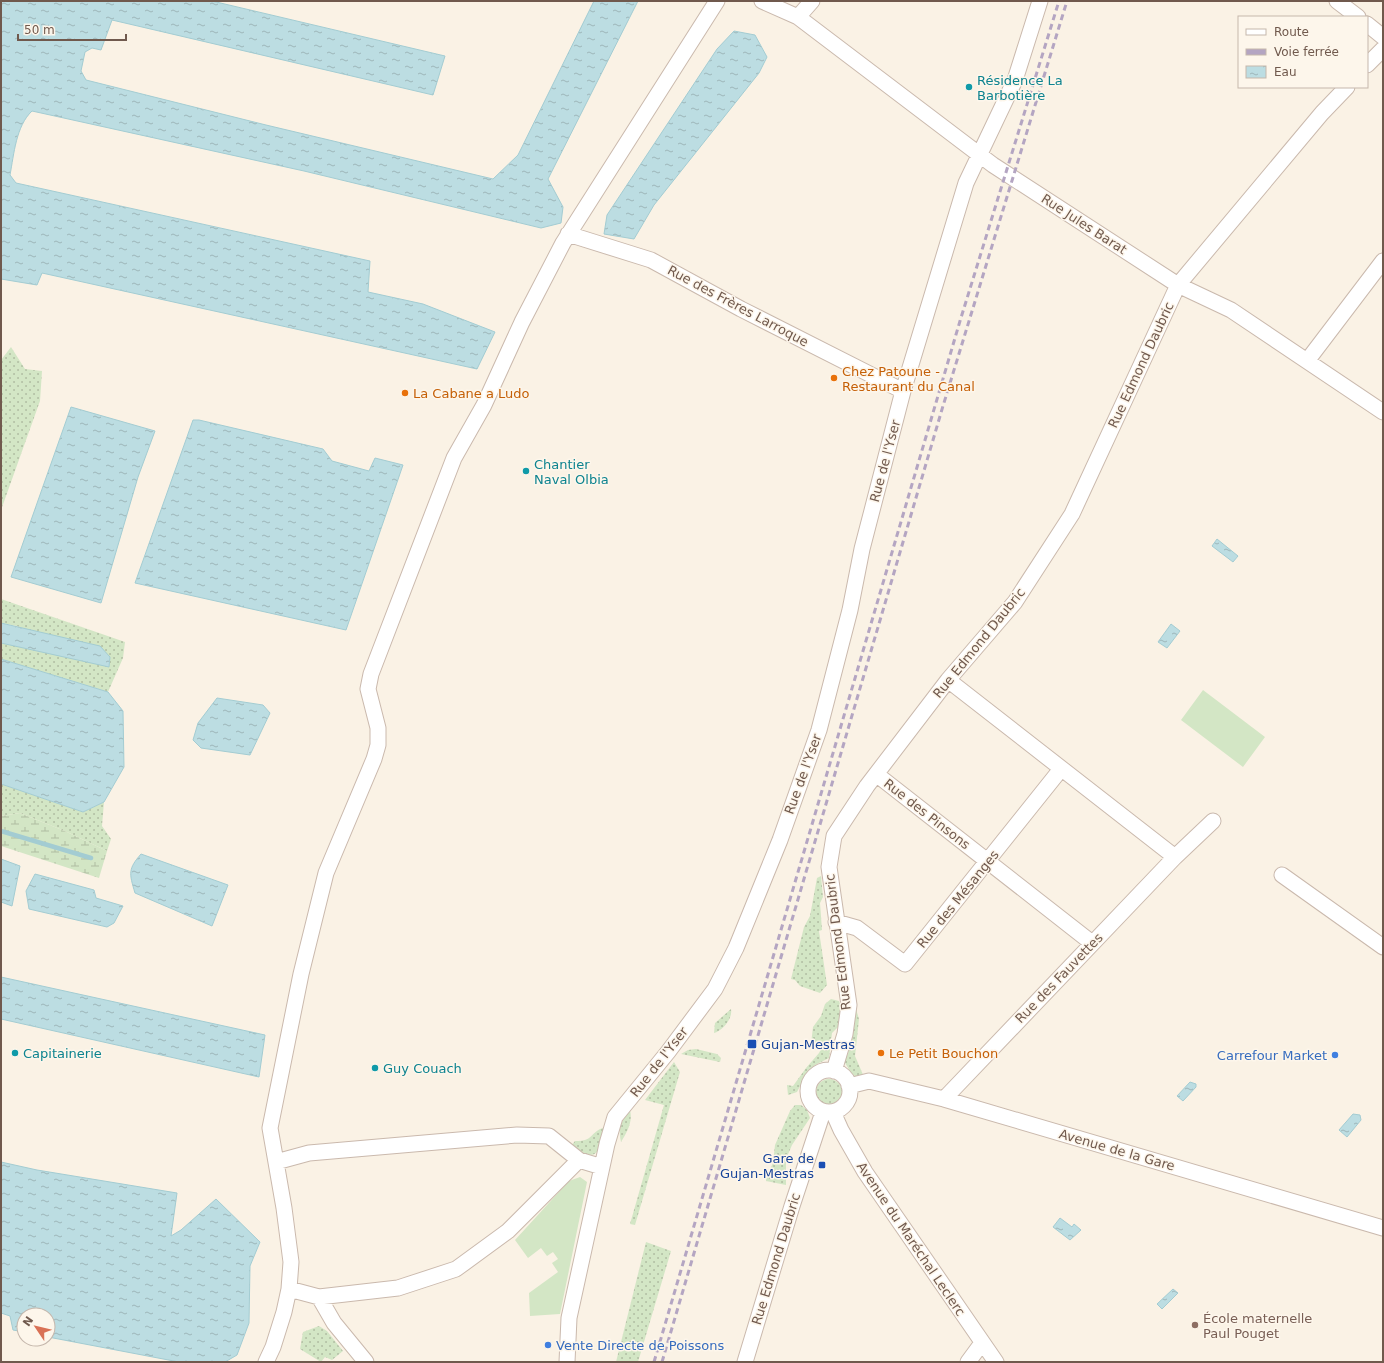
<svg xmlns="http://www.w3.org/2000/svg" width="1384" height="1363" viewBox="0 0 1384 1363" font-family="'DejaVu Sans',sans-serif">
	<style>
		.grass { fill: url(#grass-dots) }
		.wetland { fill: url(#wetland-marsh) }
		.pitch { fill: #d3e6c5 }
		.water { fill: url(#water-ripples); stroke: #a3ccd2 }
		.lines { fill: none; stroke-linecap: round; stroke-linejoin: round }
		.stream { stroke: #a3ccd2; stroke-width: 4.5 }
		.minor-casing { stroke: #cab9ad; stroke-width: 17 }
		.minor { stroke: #fff; stroke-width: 15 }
		.rail { stroke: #b4a5c2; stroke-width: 3; stroke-dasharray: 6 4; stroke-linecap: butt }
		.culture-dot { fill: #0f9aa8; stroke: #fdf6eb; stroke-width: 1.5 }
		.food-dot { fill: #e8710a; stroke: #fdf6eb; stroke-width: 1.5 }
		.transit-dot { fill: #1a4fb4; stroke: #fdf6eb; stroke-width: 1.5 }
		.shop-dot { fill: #3f7fe0; stroke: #fdf6eb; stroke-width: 1.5 }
		.education-dot { fill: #8d6e63; stroke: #fdf6eb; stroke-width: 1.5 }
		.labels { text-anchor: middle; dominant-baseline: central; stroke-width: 3; stroke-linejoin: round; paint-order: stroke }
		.culture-label { font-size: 13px; fill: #0d838f; stroke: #fdf6eb; text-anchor: start }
		.street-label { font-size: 13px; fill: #70594d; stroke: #fdf6eb }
		.food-label { font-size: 13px; fill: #c56008; stroke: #fdf6eb; text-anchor: start }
		.transit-label { font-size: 13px; fill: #164399; stroke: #fdf6eb; text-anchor: start }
		.shop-label { font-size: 13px; fill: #366cbe; stroke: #fdf6eb; text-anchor: end }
		.education-label { font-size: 13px; fill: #785e54; stroke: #fdf6eb; text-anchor: start }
	</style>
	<defs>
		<pattern id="grass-dots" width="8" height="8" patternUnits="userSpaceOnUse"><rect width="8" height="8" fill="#d3e6c5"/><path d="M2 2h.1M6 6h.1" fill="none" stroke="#b0bda2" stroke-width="1.8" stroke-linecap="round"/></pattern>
		<pattern id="wetland-marsh" width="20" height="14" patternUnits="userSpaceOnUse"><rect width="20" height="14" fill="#d3e6c5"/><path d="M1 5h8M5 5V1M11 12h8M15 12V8" fill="none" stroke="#b0bda2"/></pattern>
		<pattern id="water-ripples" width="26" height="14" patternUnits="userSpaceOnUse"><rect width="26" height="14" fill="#bcdde2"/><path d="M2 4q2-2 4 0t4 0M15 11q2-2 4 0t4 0" fill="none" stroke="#9db6b9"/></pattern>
	</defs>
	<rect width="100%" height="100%" fill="#faf2e5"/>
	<!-- grass -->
	<path class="grass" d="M 11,347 L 25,369 L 42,371 L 40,401 L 1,510 L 1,360 Z
		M 1,599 L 125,642 L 123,658 L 108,692 L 1,659 L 1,643 L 109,666 L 17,626 L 1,623 Z
		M 1,784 L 83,812 L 104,802 L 102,826 L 111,839 L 107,851 L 67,832 L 20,813 L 1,816 Z
		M 821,876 L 823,897 L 820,903 L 822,930 L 819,931 L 827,985 L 820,993 L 800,986 L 795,980 L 791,979 L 804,927 L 810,916 L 817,878 Z
		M 831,999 L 839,1001 L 843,1012 L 841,1024 L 832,1033 L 829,1058 L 815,1065 L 808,1071 L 797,1092 L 788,1095 L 787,1085 L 793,1086 L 806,1068 L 819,1053 L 822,1047 L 811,1044 L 813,1027 L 821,1016 L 825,1004 Z
		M 731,1009 C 733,1019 722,1031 714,1033 L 715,1023 Z
		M 856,1009 L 859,1019 L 855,1056 L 864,1077 L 856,1077 L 851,1073 L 844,1061 L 848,1054 Z
		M 696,1049 L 717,1054 L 721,1058 L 720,1062 L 681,1054 L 688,1050 Z
		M 674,1062 L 680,1072 L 635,1225 L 630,1224 L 664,1105 L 645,1100 Z
		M816 1092a13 13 0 1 1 26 0a13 13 0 1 1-26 0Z
		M 795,1105 L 801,1105 L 807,1110 L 810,1118 L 792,1145 L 786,1159 L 786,1185 L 766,1181 L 766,1177 L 773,1163 L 775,1145 L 790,1111 Z
		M 630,1110 C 633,1122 627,1132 621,1142 C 618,1129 621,1120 630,1110 Z
		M 605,1127 C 600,1152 597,1165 572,1145 L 575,1141 C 595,1141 588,1133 605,1127 Z
		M 646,1242 L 671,1251 L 638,1362 L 616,1362 Z
		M 319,1326 L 327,1331 L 343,1351 L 332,1360 L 325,1357 L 321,1362 L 300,1349 L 303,1332 Z"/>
	<!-- wetland -->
	<path class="wetland" d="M 20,813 L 67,832 L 107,851 L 99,878 L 1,846 L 1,816 Z"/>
	<!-- pitch -->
	<path class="pitch" d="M 1203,690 L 1265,737 L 1243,767 L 1181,720 Z
		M 580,1177 L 587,1182 L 560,1314 L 530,1316 L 529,1293 L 558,1272 L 552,1263 L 558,1259 L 553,1252 L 547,1256 L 541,1248 L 528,1258 L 515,1240 L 569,1181 Z"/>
	<!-- water -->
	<path class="water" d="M 1,1 L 212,1 L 445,56 L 433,95 L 112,20 L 101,50 L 92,48 L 85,52 L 81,71 L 86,80 L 266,125 L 493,179 L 518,155 L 594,1 L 638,1 L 548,179 L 563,207 L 561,223 L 541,228 L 304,171 L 32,111 C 16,126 14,154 10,175 L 16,183 L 370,261 L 368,292 L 423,304 L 495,332 L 477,369 L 42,273 L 37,285 L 1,279 Z
		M 734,31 L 755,35 L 767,57 L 759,73 L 654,205 L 634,239 L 604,234 L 607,215 L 717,49 Z
		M 71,407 L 155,431 L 138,477 L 101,603 L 11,577 Z
		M 193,420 L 199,420 L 323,449 L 332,461 L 369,471 L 375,458 L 403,465 L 346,630 L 135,583 Z
		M 1217,539 L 1238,556 L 1233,562 L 1212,546 Z
		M 1,623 L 100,646 L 110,657 L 109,667 L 1,643 Z
		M 1171,624 L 1180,631 L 1167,648 L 1158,642 Z
		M 1,659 L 108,692 L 123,711 L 124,767 L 104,802 L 83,812 L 1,784 Z
		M 217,698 L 263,705 L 270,713 L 250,755 L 201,748 L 193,740 L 198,723 Z
		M 141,854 L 228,885 L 212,926 L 135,893 C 129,873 128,869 141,854 Z
		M 1,859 L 20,866 L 12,906 L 1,902 Z
		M 35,874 L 94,890 L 96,898 L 123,906 L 114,923 L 107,927 L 29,909 L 26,891 Z
		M 1,977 L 265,1035 L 259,1077 L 1,1019 Z
		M 1190,1082 L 1196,1084 L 1196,1087 L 1183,1101 L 1177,1096 Z
		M 1353,1114 L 1360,1115 L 1361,1120 L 1347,1137 L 1339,1130 Z
		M 1,1162 L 37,1170 L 177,1193 L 171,1236 L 181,1230 L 216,1199 L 260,1242 L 250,1266 L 249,1323 L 237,1355 L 225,1362 L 179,1362 L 48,1337 L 48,1315 L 24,1315 L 24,1332 L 13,1330 L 10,1316 L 1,1313 Z
		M 1060,1218 L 1072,1227 L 1074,1224 L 1081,1230 L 1070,1240 L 1053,1227 Z
		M 1173,1289 L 1178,1293 L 1162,1309 L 1157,1304 Z"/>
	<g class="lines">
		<!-- stream -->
		<path class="stream" d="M 1,831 L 91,858"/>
		<!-- minor casing -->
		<g class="minor-casing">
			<path id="minor" d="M 762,1 L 798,17 L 993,165 L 1178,285 L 1231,310 L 1383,412
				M 1337,1 L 1358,17
				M 798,17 L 812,1
				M 1367,24 L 1383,37
				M 1367,65 L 1383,49
				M 568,234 L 651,260 L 741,309 L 903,391
				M 1307,361 L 1383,261
				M 876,774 L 1092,943
				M 1175,857 L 1213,821
				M 1282,875 L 1383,947
				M 836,922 L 857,928 L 905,964 L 1061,769
				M808 1091a21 21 0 1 1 42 0a21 21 0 1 1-42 0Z
				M 834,1071 L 845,1034 L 849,1005 L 829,867 L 834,836 L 867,786 L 948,680 L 1015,602 L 1072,514 L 1178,285 L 1322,113 L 1347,87
				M 849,1086 L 869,1081 L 944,1099 L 1383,1228
				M 944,1099 L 1175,857 L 948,680
				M 833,1112 L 841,1130 L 865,1172 L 996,1362
				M 276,1162 L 309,1153 L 517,1135 L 549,1136 L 579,1160 L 602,1167
				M 289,1289 L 319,1297 L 398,1288 L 456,1269 L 508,1231 L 579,1160
				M 319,1297 L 334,1323 L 366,1362
				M 266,1362 L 273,1347 L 284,1312 L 289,1289 L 291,1262 L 284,1208 L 270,1128 L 301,974 L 326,873 L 374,759 L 378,745 L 378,728 L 368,689 L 371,674 L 454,458 L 484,405 L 522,322 L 563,243 L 717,1
				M 567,1362 L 569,1318 L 607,1144 L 615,1117 L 668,1052 L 715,989 L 736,948 L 780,840 L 819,730 L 850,610 L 862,549 L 903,391 L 966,183 L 1015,80 L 1040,1
				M 745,1362 L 792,1206 L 823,1112
				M 968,1362 L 982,1343"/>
		</g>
		<!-- minor -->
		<use href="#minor" class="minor"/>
		<!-- rail -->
		<path class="rail" d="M 654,1362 L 960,321 L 1059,1
			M 662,1362 L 943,406 L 1067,1"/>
	</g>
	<!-- markers -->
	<g class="culture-dot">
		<circle cx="969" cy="87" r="4"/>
		<circle cx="526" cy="471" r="4"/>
		<circle cx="15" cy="1053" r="4"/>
		<circle cx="375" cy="1068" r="4"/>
	</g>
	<g class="food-dot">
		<circle cx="834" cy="378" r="4"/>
		<circle cx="405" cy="393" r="4"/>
		<circle cx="881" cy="1053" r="4"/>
	</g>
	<g class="transit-dot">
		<rect x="747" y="1039" width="10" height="10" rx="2"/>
		<rect x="818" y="1161" width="8" height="8" rx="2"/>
	</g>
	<g class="shop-dot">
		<circle cx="1335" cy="1055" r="4"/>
		<circle cx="548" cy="1345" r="4"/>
	</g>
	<circle class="education-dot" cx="1195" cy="1325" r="4"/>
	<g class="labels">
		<!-- culture labels -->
		<g class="culture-label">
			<text x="977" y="80">Résidence La<tspan x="977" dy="15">Barbotière</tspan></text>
			<text x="534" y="464">Chantier<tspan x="534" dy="15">Naval Olbia</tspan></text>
			<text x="23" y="1053">Capitainerie</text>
			<text x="383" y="1068">Guy Couach</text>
		</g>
		<!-- street labels -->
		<g class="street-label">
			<text transform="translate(1084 224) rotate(33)">Rue Jules Barat</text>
			<text transform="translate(738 306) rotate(28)">Rue des Frères Larroque</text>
			<text transform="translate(1141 365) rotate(-65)">Rue Edmond Daubric</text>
			<text transform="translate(885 461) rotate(-75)">Rue de l'Yser</text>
			<text transform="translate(979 643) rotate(-51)">Rue Edmond Daubric</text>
			<text transform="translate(803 774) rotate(-70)">Rue de l'Yser</text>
			<text transform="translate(927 814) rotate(38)">Rue des Pinsons</text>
			<text transform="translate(958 899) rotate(-51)">Rue des Mésanges</text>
			<text transform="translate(838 942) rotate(-97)">Rue Edmond Daubric</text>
			<text transform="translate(1059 978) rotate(-46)">Rue des Fauvettes</text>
			<text transform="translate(659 1062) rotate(-52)">Rue de l'Yser</text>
			<text transform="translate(1117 1150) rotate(16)">Avenue de la Gare</text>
			<text transform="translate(911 1239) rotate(56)">Avenue du Maréchal Leclerc</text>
			<text transform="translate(776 1259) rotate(-73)">Rue Edmond Daubric</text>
		</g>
		<!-- food labels -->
		<g class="food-label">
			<text x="842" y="371">Chez Patoune -<tspan x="842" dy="15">Restaurant du Canal</tspan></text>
			<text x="413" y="393">La Cabane a Ludo</text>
			<text x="889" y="1053">Le Petit Bouchon</text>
		</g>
		<!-- transit labels -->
		<g class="transit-label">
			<text x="761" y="1044">Gujan-Mestras</text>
			<text x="814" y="1158" text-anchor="end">Gare de<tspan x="814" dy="15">Gujan-Mestras</tspan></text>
		</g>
		<!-- shop labels -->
		<g class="shop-label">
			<text x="1327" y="1055">Carrefour Market</text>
			<text x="556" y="1345" text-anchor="start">Vente Directe de Poissons</text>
		</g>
		<!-- education labels -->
		<g class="education-label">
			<text x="1203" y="1318">École maternelle<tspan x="1203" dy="15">Paul Pouget</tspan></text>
		</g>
	</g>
	<!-- border -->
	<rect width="1384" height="1363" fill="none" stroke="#70594d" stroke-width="4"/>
	<!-- legend -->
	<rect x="1238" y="16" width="130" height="72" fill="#fdf6eb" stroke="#c5b7ac"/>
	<rect x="1246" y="29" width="20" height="6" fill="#ffffff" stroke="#c5b7ac"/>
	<text x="1274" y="36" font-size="12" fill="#70594d">Route</text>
	<rect x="1246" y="49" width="20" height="6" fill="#b4a5c2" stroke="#c5b7ac"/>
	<text x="1274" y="56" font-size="12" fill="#70594d">Voie ferrée</text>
	<rect x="1246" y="66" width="20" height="12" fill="url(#water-ripples)" stroke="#c5b7ac"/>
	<text x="1274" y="76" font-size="12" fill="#70594d">Eau</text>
	<!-- north arrow -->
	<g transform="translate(36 1327) rotate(305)"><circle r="19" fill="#fdf6eb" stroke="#c5b7ac"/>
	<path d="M0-3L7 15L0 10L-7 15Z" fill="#d97155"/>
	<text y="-6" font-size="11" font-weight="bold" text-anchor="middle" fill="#70594d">N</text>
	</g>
	<!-- scale -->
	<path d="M18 34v6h108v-6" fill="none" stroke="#70594d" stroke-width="2"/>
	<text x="24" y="34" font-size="12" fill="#70594d" stroke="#fdf6eb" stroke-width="3" paint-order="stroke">50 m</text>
</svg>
